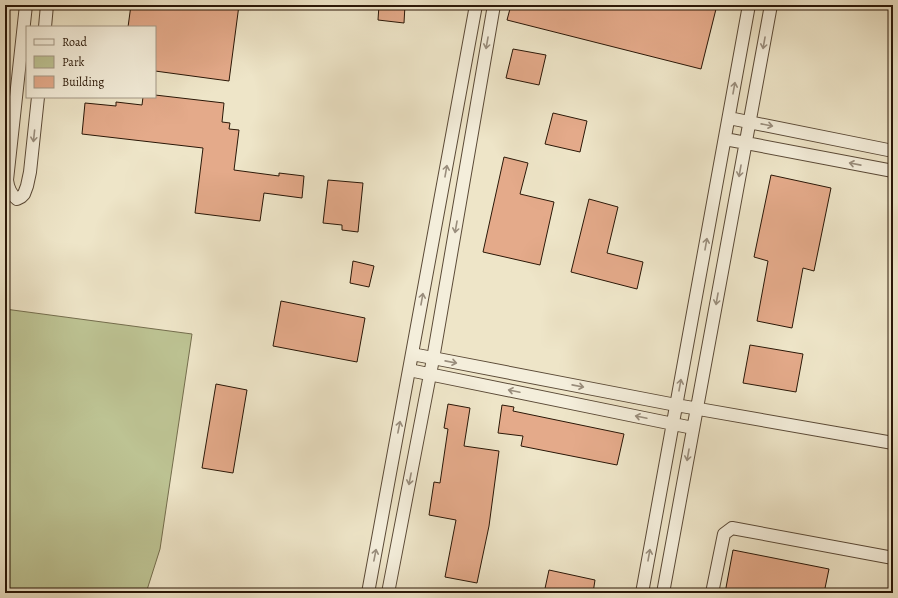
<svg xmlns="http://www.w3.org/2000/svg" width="898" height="598" viewBox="0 0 898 598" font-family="Alegreya,serif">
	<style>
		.green { fill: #bdc393; stroke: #746d4d }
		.building { fill: #e4aa8a; stroke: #2a1707 }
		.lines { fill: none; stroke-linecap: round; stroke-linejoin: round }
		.minor-casing { stroke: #5b4a37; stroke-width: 14 }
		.minor { stroke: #f4eedb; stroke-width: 12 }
		.oneway { stroke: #998d7c }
	</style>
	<rect width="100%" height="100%" fill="#eee5c8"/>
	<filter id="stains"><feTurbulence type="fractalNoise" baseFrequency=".005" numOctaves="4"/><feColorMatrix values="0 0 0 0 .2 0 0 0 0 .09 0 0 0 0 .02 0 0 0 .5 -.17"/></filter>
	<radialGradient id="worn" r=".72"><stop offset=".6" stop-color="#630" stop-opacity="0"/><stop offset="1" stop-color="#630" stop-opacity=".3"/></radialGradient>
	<!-- green -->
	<path class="green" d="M 5,309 L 192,334 L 160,549 L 146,593 L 5,593 Z"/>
	<!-- building -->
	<path class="building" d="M 131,5 L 239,5 L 229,81 L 155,71 L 155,27 L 128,27 Z
		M 379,5 L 405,5 L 404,23 L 378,20 Z
		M 511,5 L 717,5 L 701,69 L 507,20 Z
		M 513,49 L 546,55 L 539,85 L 506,78 Z
		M 155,95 L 224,103 L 222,122 L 230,123 L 229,129 L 239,130 L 234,170 L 279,176 L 279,173 L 304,176 L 302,198 L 264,193 L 260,221 L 195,213 L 203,148 L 82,134 L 85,103 L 116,106 L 116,102 L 142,105 L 143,97 L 155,97 Z
		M 553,113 L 587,121 L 580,152 L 545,144 Z
		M 504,157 L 528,163 L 520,194 L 554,202 L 540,265 L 483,252 Z
		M 771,175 L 831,188 L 814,271 L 803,268 L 792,328 L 757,321 L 768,261 L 754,257 Z
		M 328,180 L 363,183 L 358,232 L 342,230 L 342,225 L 323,223 Z
		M 589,199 L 618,207 L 607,253 L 643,262 L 637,289 L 571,272 Z
		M 353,261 L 374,266 L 369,287 L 350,283 Z
		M 281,301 L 365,318 L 357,362 L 273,346 Z
		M 750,345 L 803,354 L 796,392 L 743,383 Z
		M 216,384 L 247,390 L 233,473 L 202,468 Z
		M 448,404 L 470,408 L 464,446 L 499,451 L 489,526 L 477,583 L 445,577 L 456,520 L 429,515 L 434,482 L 440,483 L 448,429 L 444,428 Z
		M 502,405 L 514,407 L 513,411 L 624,434 L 617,465 L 521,446 L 523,436 L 498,433 Z
		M 733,550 L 829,569 L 824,593 L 725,593 Z
		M 549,570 L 595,580 L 593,593 L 544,593 Z"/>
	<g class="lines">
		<!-- minor casing -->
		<g class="minor-casing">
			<path id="minor" d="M 26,5 L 7,180 C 8,188 10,194 17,199 L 21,197 L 24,194 L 27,186 L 30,172 L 38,97
				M 45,27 L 47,5
				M 729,118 L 893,151
				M 725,139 L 893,171
				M 412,354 L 676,405 L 893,443
				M 409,370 L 693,428
				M 368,593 L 476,5
				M 388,593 L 433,359 L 494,5
				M 642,593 L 749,5
				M 663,593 L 771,5
				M 712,593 L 724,534 L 732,528 L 893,558"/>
		</g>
		<!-- minor -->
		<use href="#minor" class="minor"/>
	</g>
	<!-- one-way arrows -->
	<defs><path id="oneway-shaft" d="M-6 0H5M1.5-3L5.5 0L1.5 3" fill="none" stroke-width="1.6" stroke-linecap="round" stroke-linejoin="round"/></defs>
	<g class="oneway">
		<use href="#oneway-shaft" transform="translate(487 43) rotate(100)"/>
		<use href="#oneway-shaft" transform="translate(764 43) rotate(100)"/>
		<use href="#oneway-shaft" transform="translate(734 88) rotate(-80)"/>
		<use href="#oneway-shaft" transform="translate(767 125) rotate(11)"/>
		<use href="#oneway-shaft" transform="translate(34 136) rotate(96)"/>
		<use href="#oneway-shaft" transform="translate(855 164) rotate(-169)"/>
		<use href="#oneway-shaft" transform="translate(446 171) rotate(-80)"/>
		<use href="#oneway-shaft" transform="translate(740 171) rotate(100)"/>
		<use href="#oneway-shaft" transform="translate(456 227) rotate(100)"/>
		<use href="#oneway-shaft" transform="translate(706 244) rotate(-80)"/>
		<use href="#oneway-shaft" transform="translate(422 299) rotate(-80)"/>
		<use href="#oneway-shaft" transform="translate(717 299) rotate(100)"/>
		<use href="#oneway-shaft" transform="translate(451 362) rotate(11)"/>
		<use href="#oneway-shaft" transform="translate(680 385) rotate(-80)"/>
		<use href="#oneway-shaft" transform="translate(578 386) rotate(11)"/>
		<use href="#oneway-shaft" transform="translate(514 391) rotate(-168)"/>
		<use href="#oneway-shaft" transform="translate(641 417) rotate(-168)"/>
		<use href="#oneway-shaft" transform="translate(399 427) rotate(-79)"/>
		<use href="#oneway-shaft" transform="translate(688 455) rotate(100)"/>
		<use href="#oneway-shaft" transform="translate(410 479) rotate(101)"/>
		<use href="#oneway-shaft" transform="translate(375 555) rotate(-79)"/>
		<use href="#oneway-shaft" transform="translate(649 555) rotate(-80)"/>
	</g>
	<!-- margin -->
	<rect width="898" height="598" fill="none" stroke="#eee5c8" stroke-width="20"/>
	<rect x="6" y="6" width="886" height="586" fill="none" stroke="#2a1707" stroke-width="2"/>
	<rect x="10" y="10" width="878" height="578" fill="none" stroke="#2a1707"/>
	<!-- legend -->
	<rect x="26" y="26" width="130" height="72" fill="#f4eedb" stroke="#a39886"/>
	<rect x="34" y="39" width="20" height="6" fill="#f4eedb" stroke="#a39886"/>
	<text x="62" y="46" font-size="12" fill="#2a1707">Road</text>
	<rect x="34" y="56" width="20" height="12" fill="#bdc393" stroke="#a39886"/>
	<text x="62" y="66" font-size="12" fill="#2a1707">Park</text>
	<rect x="34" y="76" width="20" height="12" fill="#e4aa8a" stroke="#a39886"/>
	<text x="62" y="86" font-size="12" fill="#2a1707">Building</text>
	<rect width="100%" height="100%" filter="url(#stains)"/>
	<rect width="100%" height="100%" fill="url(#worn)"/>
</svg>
